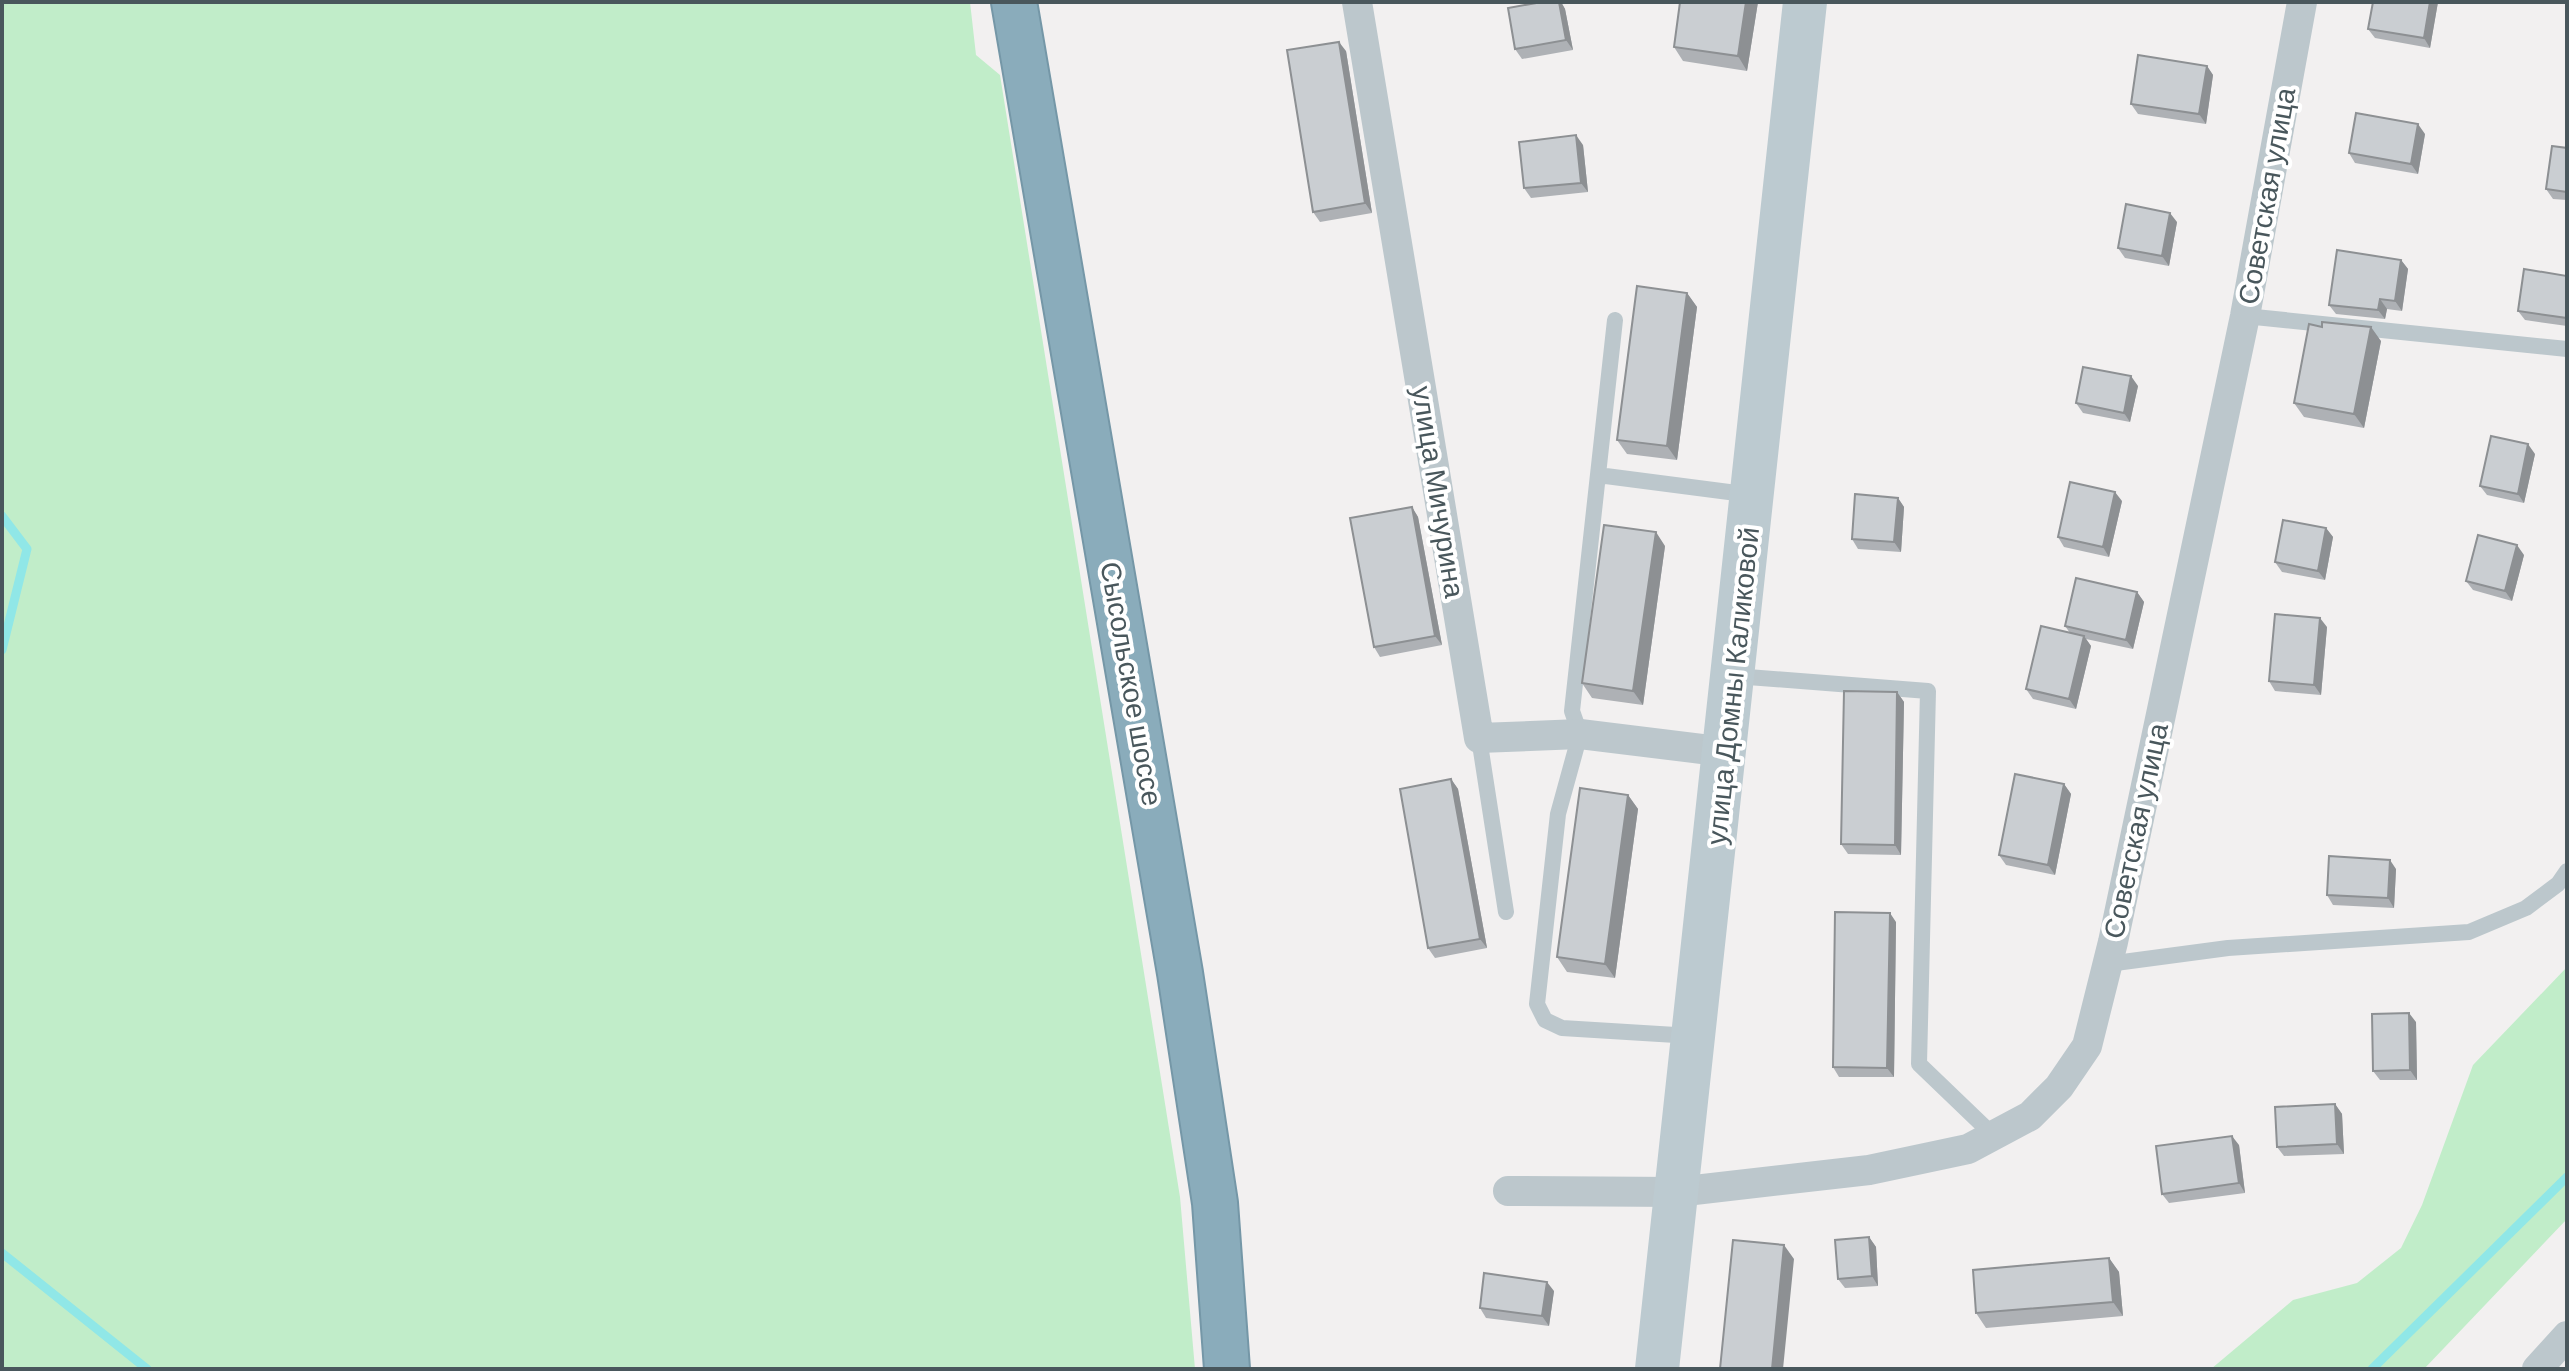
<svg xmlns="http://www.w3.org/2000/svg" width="2569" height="1371" viewBox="0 0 2569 1371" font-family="'DM Sans',sans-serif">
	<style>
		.green { fill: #c1edc9 }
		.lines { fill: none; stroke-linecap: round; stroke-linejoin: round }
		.stream { stroke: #90e7e7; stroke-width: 9 }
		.highway-casing { stroke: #7597a7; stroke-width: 48 }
		.lane { stroke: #bcc7cc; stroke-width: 16 }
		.street { stroke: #bcc7cc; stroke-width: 30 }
		.secondary { stroke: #bccad0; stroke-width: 44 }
		.highway { stroke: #8aacbb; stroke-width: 44 }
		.wall { fill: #aeb1b5 }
		.shaded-wall { fill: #8d9093 }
		.building { fill: #caced2; stroke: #8d9093; stroke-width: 2 }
		.labels { text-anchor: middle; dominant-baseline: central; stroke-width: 8; stroke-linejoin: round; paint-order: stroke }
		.street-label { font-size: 28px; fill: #49575c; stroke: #fff }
	</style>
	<rect width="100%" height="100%" fill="#f2f0f0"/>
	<!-- green -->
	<path class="green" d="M 2,2 L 970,2 L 976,55 L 1000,75 L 1180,1197 L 1195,1369 L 2,1369 Z
		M 2567,967 L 2567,1219 L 2424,1369 L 2211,1369 L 2293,1300 L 2357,1283 L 2401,1248 L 2422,1205 L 2473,1065 Z"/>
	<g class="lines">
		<!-- stream -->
		<path class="stream" d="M 2,516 L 27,549 L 2,650
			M 2,1253 L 147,1369
			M 2372,1369 L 2567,1177"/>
		<!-- highway casing -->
		<g class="highway-casing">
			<path id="highway" d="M 1014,2 L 1180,973 L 1215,1203 L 1227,1369"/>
		</g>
		<!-- lane -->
		<path class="lane" d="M 2245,316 L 2567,349
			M 1615,320 L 1572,711 L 1580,734 L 1558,814 L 1537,1004 L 1545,1020 L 1562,1028 L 1692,1036
			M 1598,475 L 1752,495
			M 1735,676 L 1928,691 L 1919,1064 L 1994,1136
			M 1479,738 L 1506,912
			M 2108,964 L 2228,948 L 2469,932 L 2526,908 L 2558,884 L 2567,871"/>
		<!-- street -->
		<path class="street" d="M 1357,2 L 1479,738 L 1580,734 L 1726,752
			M 1508,1191 L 1677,1192 L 1869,1170 L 1968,1149 L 2030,1116 L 2059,1087 L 2087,1046 L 2113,942 L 2245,316 L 2302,2
			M 2537,1369 L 2567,1336"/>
		<!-- secondary -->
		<path class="secondary" d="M 1657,1369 L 1805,2"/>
		<!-- highway -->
		<use href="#highway" class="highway"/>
	</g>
	<!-- wall -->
	<path class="wall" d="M 1542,2 L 1561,2 L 1565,9 L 1573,50 L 1522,59 L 1515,49 Z
		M 1758,2 L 1747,71 L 1683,61 L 1674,47 Z
		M 2373,2 L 2438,2 L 2430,48 L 2375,38 L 2368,29 Z
		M 1346,51 L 1372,213 L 1320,222 L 1313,212 Z
		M 2207,66 L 2213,75 L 2206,124 L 2138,114 L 2131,104 Z
		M 2425,134 L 2418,174 L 2355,163 L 2349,153 Z
		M 1583,145 L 1588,192 L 1531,198 L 1524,188 Z
		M 2567,148 L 2567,200 L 2553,199 L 2546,189 Z
		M 2177,222 L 2169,266 L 2125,258 L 2118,248 Z
		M 2401,260 L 2408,269 L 2402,311 L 2387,309 L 2385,319 L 2336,314 L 2329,305 Z
		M 2567,276 L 2567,326 L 2525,320 L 2518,311 Z
		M 1687,293 L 1697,307 L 1677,460 L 1627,454 L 1617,440 Z
		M 2322,327 L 2381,341 L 2364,428 L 2304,417 L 2294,403 Z
		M 2138,386 L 2130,422 L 2083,413 L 2076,403 Z
		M 2535,454 L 2524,503 L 2487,495 L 2480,486 Z
		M 1898,498 L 1904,507 L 1901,552 L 1858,549 L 1852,539 Z
		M 2122,501 L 2109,557 L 2064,547 L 2058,537 Z
		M 1412,507 L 1418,517 L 1442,645 L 1380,657 L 1374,647 Z
		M 2326,528 L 2333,537 L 2325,580 L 2282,572 L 2275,562 Z
		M 1665,546 L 1643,705 L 1592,698 L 1582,683 Z
		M 2524,555 L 2512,601 L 2473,590 L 2466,581 Z
		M 2137,592 L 2144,602 L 2133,649 L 2086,639 L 2091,646 L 2076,709 L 2033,699 L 2026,689 L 2070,633 L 2065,626 Z
		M 2327,627 L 2321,695 L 2275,691 L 2269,681 Z
		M 1897,692 L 1904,702 L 1901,855 L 1848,854 L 1841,844 Z
		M 1451,779 L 1458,789 L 1487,948 L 1435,958 L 1428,948 Z
		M 2064,784 L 2071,794 L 2055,875 L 2006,865 L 1999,855 Z
		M 1628,795 L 1638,809 L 1615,978 L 1567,972 L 1557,957 Z
		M 2396,869 L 2394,908 L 2333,905 L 2327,895 Z
		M 1896,922 L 1894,1077 L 1839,1077 L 1833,1067 Z
		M 2416,1022 L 2417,1080 L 2380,1080 L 2373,1071 Z
		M 2335,1104 L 2342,1114 L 2344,1154 L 2284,1156 L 2277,1147 Z
		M 2239,1145 L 2245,1193 L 2169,1203 L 2162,1194 Z
		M 1869,1237 L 1876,1247 L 1878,1286 L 1845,1288 L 1838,1279 Z
		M 2109,1258 L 2119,1272 L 2123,1316 L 1986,1328 L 1976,1313 Z
		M 1554,1291 L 1549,1326 L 1486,1318 L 1480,1308 Z"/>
	<!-- shaded-wall -->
	<path class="shaded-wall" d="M 1559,2 L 1561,2 L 1565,9 L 1573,50 L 1566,40 Z
		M 1746,2 L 1758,2 L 1747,71 L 1738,56 Z
		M 2430,2 L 2438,2 L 2430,48 L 2424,38 Z
		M 1339,42 L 1346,51 L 1372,213 L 1365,203 Z
		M 2207,66 L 2213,75 L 2206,124 L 2199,114 Z
		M 2418,124 L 2425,134 L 2418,174 L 2411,164 Z
		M 1576,135 L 1583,145 L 1588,192 L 1581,183 Z
		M 2170,213 L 2177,222 L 2169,266 L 2162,256 Z
		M 2401,260 L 2408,269 L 2402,311 L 2395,301 Z
		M 1687,293 L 1697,307 L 1677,460 L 1667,446 Z
		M 2380,299 L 2387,309 L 2385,319 L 2378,310 Z
		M 2371,327 L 2381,341 L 2364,428 L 2354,414 Z
		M 2131,376 L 2138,386 L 2130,422 L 2124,413 Z
		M 2528,444 L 2535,454 L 2524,503 L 2518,494 Z
		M 2115,492 L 2122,501 L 2109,557 L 2103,547 Z
		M 1898,498 L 1904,507 L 1901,552 L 1894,542 Z
		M 1412,507 L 1418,517 L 1442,645 L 1435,636 Z
		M 2326,528 L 2333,537 L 2325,580 L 2318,571 Z
		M 1656,532 L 1665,546 L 1643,705 L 1633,691 Z
		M 2517,545 L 2524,555 L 2512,601 L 2505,591 Z
		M 2137,592 L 2144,602 L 2133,649 L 2126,640 Z
		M 2320,618 L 2327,627 L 2321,695 L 2314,685 Z
		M 2084,636 L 2091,646 L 2076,709 L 2069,699 Z
		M 1897,692 L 1904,702 L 1901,855 L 1895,845 Z
		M 1451,779 L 1458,789 L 1487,948 L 1480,939 Z
		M 2064,784 L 2071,794 L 2055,875 L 2048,865 Z
		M 1628,795 L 1638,809 L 1615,978 L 1605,964 Z
		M 2390,860 L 2396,869 L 2394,908 L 2388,898 Z
		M 1890,913 L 1896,922 L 1894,1077 L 1887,1068 Z
		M 2409,1013 L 2416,1022 L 2417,1080 L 2410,1070 Z
		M 2335,1104 L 2342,1114 L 2344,1154 L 2337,1144 Z
		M 2232,1136 L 2239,1145 L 2245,1193 L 2239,1183 Z
		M 1869,1237 L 1876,1247 L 1878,1286 L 1872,1276 Z
		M 1784,1245 L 1794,1259 L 1783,1369 L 1772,1369 Z
		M 2109,1258 L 2119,1272 L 2123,1316 L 2113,1302 Z
		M 1547,1282 L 1554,1291 L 1549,1326 L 1542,1316 Z"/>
	<!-- building -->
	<path class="building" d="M 1542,2 L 1559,2 L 1566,40 L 1515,49 L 1508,8 Z
		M 1680,2 L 1746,2 L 1738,56 L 1674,47 Z
		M 2373,2 L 2430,2 L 2424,38 L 2368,29 Z
		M 1339,42 L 1365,203 L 1313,212 L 1287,50 Z
		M 2138,55 L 2207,66 L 2199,114 L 2131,104 Z
		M 2356,113 L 2418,124 L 2411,164 L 2349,153 Z
		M 1576,135 L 1581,183 L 1524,188 L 1519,142 Z
		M 2552,146 L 2567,148 L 2567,192 L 2546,189 Z
		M 2126,204 L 2170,213 L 2162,256 L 2118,248 Z
		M 2337,250 L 2401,260 L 2395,301 L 2380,299 L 2378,310 L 2329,305 Z
		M 2524,269 L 2567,276 L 2567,318 L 2518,311 Z
		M 1637,286 L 1687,293 L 1667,446 L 1617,440 Z
		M 2322,322 L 2371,327 L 2354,414 L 2294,403 L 2309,324 L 2322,327 Z
		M 2083,367 L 2131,376 L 2124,413 L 2076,403 Z
		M 2491,436 L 2528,444 L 2518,494 L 2480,486 Z
		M 2070,482 L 2115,492 L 2103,547 L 2058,537 Z
		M 1855,494 L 1898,498 L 1894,542 L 1852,539 Z
		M 1412,507 L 1435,636 L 1374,647 L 1350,518 Z
		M 2283,520 L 2326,528 L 2318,571 L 2275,562 Z
		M 1604,525 L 1656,532 L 1633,691 L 1582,683 Z
		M 2478,535 L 2517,545 L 2505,591 L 2466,581 Z
		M 2076,578 L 2137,592 L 2126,640 L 2065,626 Z
		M 2275,614 L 2320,618 L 2314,685 L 2269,681 Z
		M 2041,626 L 2084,636 L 2069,699 L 2026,689 Z
		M 1844,691 L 1897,692 L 1895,845 L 1841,844 Z
		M 2015,774 L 2064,784 L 2048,865 L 1999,855 Z
		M 1451,779 L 1480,939 L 1428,948 L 1400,789 Z
		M 1580,788 L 1628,795 L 1605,964 L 1557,957 Z
		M 2329,856 L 2390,860 L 2388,898 L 2327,895 Z
		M 1835,912 L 1890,913 L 1887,1068 L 1833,1067 Z
		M 2409,1013 L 2410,1070 L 2373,1071 L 2372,1014 Z
		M 2335,1104 L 2337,1144 L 2277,1147 L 2275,1107 Z
		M 2232,1136 L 2239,1183 L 2162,1194 L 2156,1146 Z
		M 1869,1237 L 1872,1276 L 1838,1279 L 1835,1240 Z
		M 1733,1240 L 1784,1245 L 1772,1369 L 1720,1369 Z
		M 2109,1258 L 2113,1302 L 1976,1313 L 1973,1270 Z
		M 1484,1273 L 1547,1282 L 1542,1316 L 1480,1308 Z"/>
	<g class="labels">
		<!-- street labels -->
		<g class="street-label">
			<text transform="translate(2267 196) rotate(-80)">Советская улица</text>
			<text transform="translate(1438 492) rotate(81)">улица Мичурина</text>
			<text transform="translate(1131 684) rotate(80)">Сысольское шоссе</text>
			<text transform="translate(1733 686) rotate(-84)">улица Домны Каликовой</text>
			<text transform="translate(2136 831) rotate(-78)">Советская улица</text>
		</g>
	</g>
	<!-- border -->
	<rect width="2569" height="1371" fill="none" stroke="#49575c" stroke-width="8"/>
</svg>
